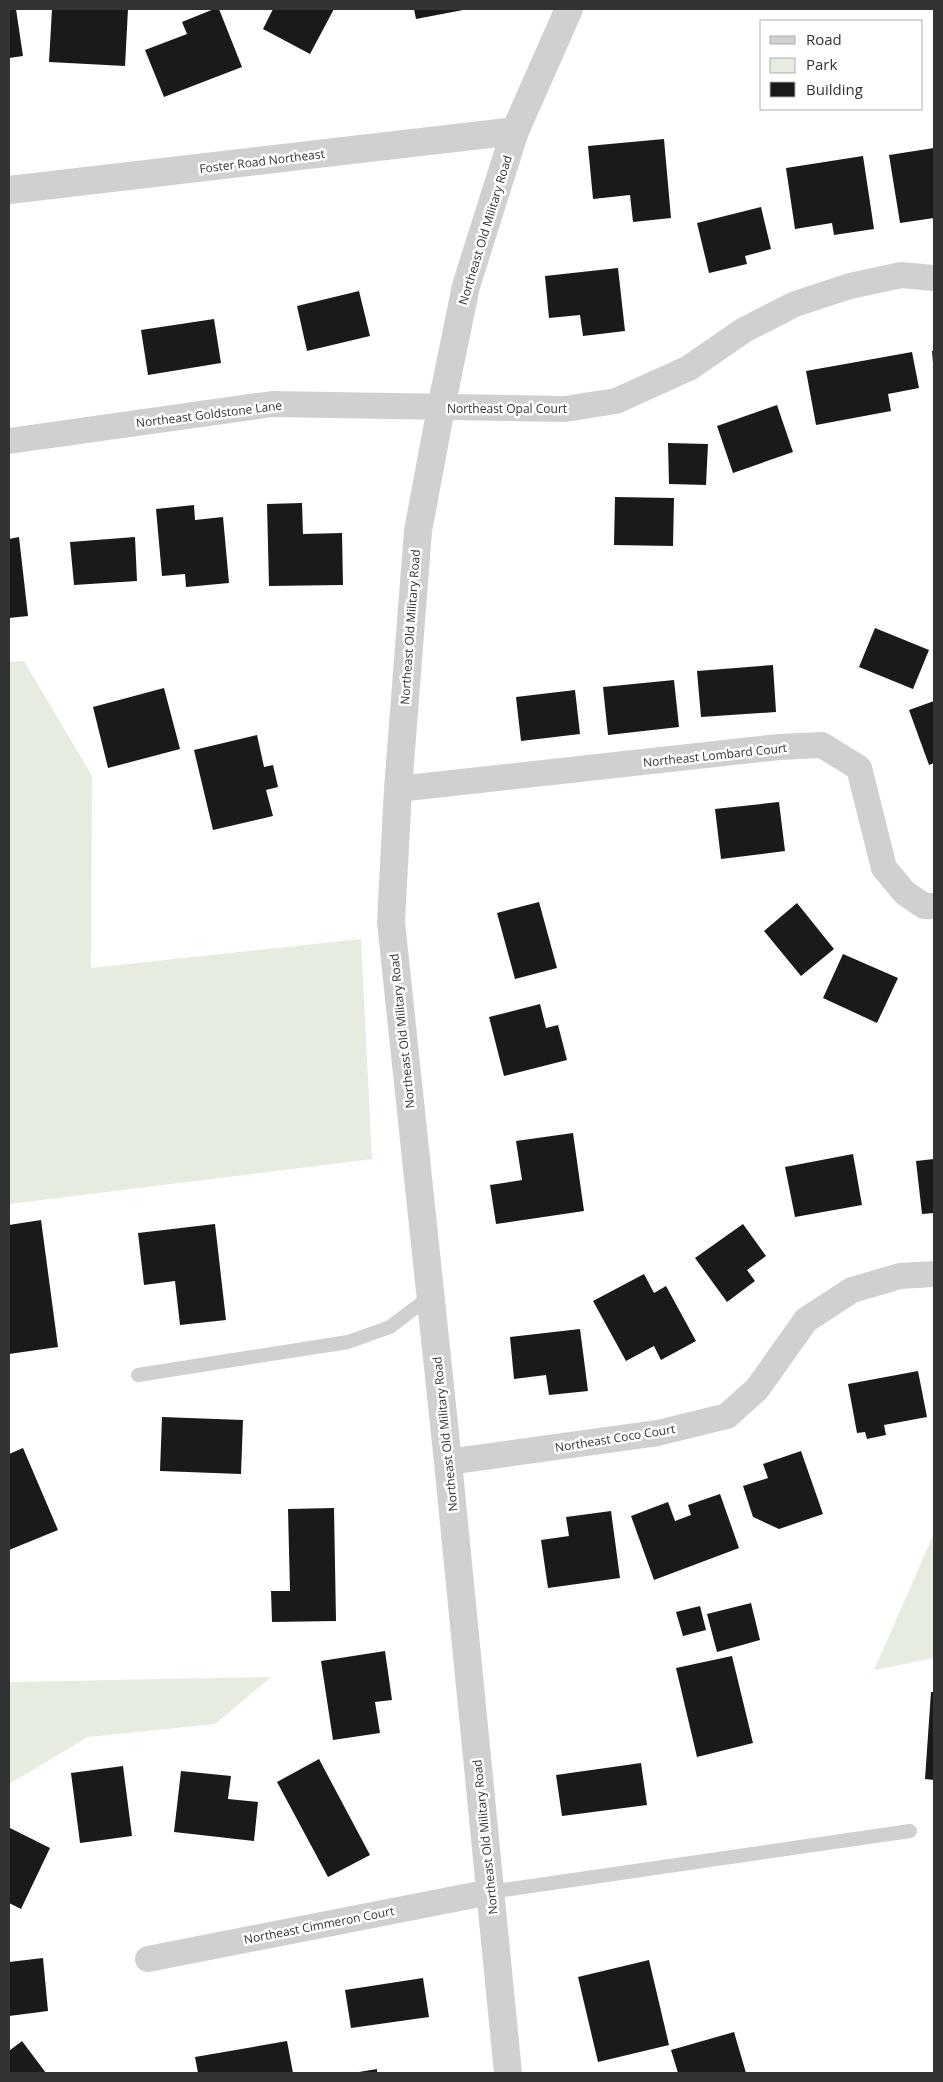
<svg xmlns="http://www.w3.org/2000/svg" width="943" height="2082" viewBox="0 0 943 2082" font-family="'Open Sans',sans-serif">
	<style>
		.green { fill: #e6ecdf }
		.building { fill: #1a1a1a }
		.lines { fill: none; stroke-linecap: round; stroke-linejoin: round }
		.service { stroke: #d0d0d0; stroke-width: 14 }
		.minor { stroke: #d0d0d0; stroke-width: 26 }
		.tertiary { stroke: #d0d0d0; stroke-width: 28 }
		.labels { text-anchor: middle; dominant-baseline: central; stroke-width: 5; stroke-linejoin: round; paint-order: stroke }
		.street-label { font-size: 12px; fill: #333; stroke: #fff }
	</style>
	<rect width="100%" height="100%" fill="#fff"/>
	<!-- green -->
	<path class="green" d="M 24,661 L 92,776 L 91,968 L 361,939 L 372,1159 L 9,1204 L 9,662 Z
		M 934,1535 L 934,1658 L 874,1670 L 933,1536 Z
		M 271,1677 L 215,1724 L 88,1737 L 9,1784 L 9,1682 Z"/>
	<!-- building -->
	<path class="building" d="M 9,9 L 16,9 L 23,56 L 9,58 Z
		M 52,9 L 128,9 L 125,66 L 49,62 Z
		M 214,9 L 219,9 L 242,67 L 164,97 L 145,50 L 187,34 L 182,22 Z
		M 273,9 L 334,9 L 310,54 L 263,29 Z
		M 414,9 L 463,9 L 463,10 L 416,19 Z
		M 664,139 L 671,218 L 633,222 L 630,195 L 593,199 L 588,146 Z
		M 934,148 L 934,218 L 900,223 L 889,155 Z
		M 863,156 L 874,229 L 834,235 L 832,223 L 795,229 L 786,168 Z
		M 761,207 L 771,249 L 745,256 L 747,264 L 709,273 L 697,223 Z
		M 618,268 L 625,331 L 583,336 L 580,315 L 549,318 L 545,276 Z
		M 359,291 L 370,336 L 307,351 L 297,306 Z
		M 214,319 L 221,363 L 148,375 L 141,330 Z
		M 932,351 L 934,351 L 934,363 L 933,363 Z
		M 912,352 L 919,388 L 888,394 L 891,411 L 816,425 L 806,371 Z
		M 777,405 L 793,452 L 733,473 L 717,426 Z
		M 668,443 L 708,444 L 706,485 L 669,484 Z
		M 615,497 L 674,498 L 673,546 L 614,545 Z
		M 302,503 L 303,534 L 342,533 L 343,585 L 269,586 L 267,504 Z
		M 194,505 L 195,520 L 223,517 L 229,583 L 186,587 L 185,574 L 162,576 L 156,509 Z
		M 19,537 L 28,616 L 9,618 L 9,539 Z
		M 135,537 L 137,581 L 74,585 L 70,542 Z
		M 875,628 L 929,650 L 913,689 L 859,667 Z
		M 773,665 L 776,712 L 701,717 L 697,671 Z
		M 674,680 L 679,727 L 608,735 L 603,687 Z
		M 164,688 L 180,749 L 108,768 L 93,707 Z
		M 575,690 L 580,734 L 521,741 L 516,697 Z
		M 934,701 L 934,763 L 929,765 L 909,710 Z
		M 257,735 L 264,767 L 273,765 L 278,787 L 266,790 L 273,816 L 213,830 L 194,750 Z
		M 779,802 L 785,851 L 721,859 L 715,809 Z
		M 539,902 L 557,968 L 515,979 L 497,913 Z
		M 797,903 L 834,949 L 801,976 L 764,931 Z
		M 843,954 L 898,978 L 877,1023 L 823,998 Z
		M 540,1004 L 546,1028 L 558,1025 L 567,1060 L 504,1076 L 489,1017 Z
		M 573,1133 L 584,1211 L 496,1224 L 490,1185 L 522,1180 L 516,1141 Z
		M 853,1154 L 862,1205 L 795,1217 L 785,1167 Z
		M 934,1159 L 934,1213 L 922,1214 L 916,1161 Z
		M 41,1220 L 58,1347 L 9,1354 L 9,1225 Z
		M 215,1224 L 226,1320 L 180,1325 L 175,1281 L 144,1285 L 138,1233 Z
		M 743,1224 L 766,1256 L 747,1270 L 755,1281 L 727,1302 L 695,1258 Z
		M 644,1274 L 654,1293 L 666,1286 L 696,1341 L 661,1360 L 654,1346 L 626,1361 L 593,1301 Z
		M 580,1329 L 588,1391 L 549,1395 L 546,1375 L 514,1379 L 510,1337 Z
		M 918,1371 L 927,1417 L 884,1425 L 886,1435 L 867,1439 L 865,1432 L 857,1433 L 848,1384 Z
		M 162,1417 L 243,1420 L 241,1474 L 160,1471 Z
		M 23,1448 L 58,1530 L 9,1550 L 9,1454 Z
		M 801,1451 L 823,1514 L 779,1529 L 753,1517 L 743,1486 L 768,1478 L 763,1464 Z
		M 720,1494 L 739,1548 L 654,1580 L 631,1516 L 668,1502 L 675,1521 L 691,1515 L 688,1505 Z
		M 334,1508 L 336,1621 L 272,1622 L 271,1591 L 290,1591 L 288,1509 Z
		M 611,1511 L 620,1578 L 548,1588 L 541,1540 L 569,1536 L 566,1517 Z
		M 751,1603 L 760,1640 L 717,1652 L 707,1614 Z
		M 700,1606 L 706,1630 L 683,1636 L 676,1612 Z
		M 385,1651 L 392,1700 L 375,1702 L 380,1733 L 333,1740 L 321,1661 Z
		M 732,1656 L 753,1743 L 697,1757 L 676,1668 Z
		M 931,1692 L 934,1692 L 934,1780 L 925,1779 Z
		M 319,1759 L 370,1855 L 328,1877 L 277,1782 Z
		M 641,1763 L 647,1805 L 562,1816 L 556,1775 Z
		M 123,1766 L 132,1836 L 80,1843 L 71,1773 Z
		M 181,1771 L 231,1776 L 228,1799 L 258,1802 L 254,1841 L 174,1832 Z
		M 10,1828 L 50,1848 L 21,1909 L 9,1903 Z
		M 43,1958 L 48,2011 L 9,2016 L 9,1962 Z
		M 649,1960 L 669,2045 L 598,2062 L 578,1977 Z
		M 423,1978 L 429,2017 L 351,2028 L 345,1990 Z
		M 734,2032 L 746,2073 L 678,2073 L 671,2050 Z
		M 22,2041 L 46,2073 L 9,2073 L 9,2051 Z
		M 287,2041 L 293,2073 L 198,2073 L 195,2057 Z
		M 377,2069 L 377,2073 L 359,2073 L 359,2072 Z"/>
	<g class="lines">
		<!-- service -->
		<path class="service" d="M 138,1375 L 348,1342 L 390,1327 L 431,1296
			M 490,1892 L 910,1831"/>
		<!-- minor -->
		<path class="minor" d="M 9,441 L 272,404 L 565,409 L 616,401 L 689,368 L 744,330 L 795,304 L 850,286 L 901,275 L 934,278
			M 398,789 L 779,747 L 822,745 L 859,768 L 884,868 L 905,893 L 924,906 L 934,906
			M 448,1462 L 658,1433 L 727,1416 L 757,1389 L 806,1320 L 852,1290 L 900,1276 L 934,1274
			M 148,1959 L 490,1892"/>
		<!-- tertiary -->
		<path class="tertiary" d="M 9,190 L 515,131
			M 508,2073 L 448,1462 L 391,922 L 398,789 L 418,531 L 441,408 L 466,286 L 515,131 L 569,9"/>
	</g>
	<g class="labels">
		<!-- street labels -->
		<g class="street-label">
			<text transform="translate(262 161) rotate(-7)">Foster Road Northeast</text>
			<text transform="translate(485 230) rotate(-73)">Northeast Old Military Road</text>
			<text x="507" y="408">Northeast Opal Court</text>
			<text transform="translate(209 414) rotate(-7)">Northeast Goldstone Lane</text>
			<text transform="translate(410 627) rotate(-86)">Northeast Old Military Road</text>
			<text transform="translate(715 755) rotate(-6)">Northeast Lombard Court</text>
			<text transform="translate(402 1031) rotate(-96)">Northeast Old Military Road</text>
			<text transform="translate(445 1434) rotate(-96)">Northeast Old Military Road</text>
			<text transform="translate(615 1438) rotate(-9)">Northeast Coco Court</text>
			<text transform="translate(485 1837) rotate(-96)">Northeast Old Military Road</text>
			<text transform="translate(319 1925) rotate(-11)">Northeast Cimmeron Court</text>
		</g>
	</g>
	<!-- border -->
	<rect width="943" height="2082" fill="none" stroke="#333333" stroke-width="20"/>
	<!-- legend -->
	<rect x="760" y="20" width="162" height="90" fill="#ffffff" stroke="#adadad"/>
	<rect x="770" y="36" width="25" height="8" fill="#d0d0d0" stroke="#adadad"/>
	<text x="806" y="45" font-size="15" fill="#333333">Road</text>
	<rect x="770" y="58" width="25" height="15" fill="#e6ecdf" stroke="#adadad"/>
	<text x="806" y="70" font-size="15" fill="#333333">Park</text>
	<rect x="770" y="82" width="25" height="15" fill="#1a1a1a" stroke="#adadad"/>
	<text x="806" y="95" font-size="15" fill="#333333">Building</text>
</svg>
